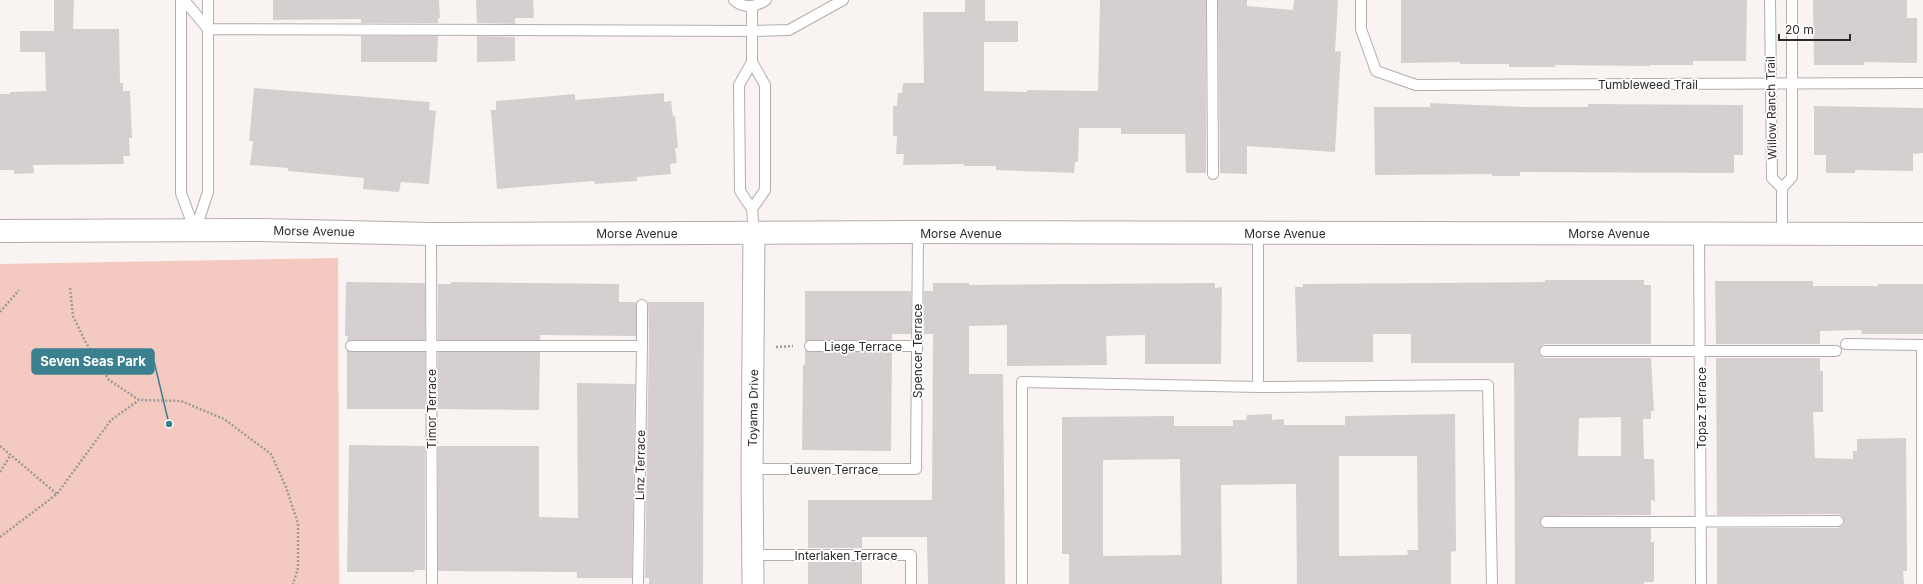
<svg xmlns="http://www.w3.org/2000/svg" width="1923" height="584" viewBox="0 0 1923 584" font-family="Inter,sans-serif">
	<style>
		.green { fill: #f4c9bf }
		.building { fill: #d5d0cf; fill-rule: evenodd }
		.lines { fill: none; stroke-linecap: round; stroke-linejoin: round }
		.service-casing { stroke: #b3aead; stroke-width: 12 }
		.minor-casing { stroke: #b3aead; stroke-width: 23 }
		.tertiary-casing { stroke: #b3aead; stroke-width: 24 }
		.path { stroke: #9f9a99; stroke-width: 2.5; stroke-dasharray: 2 2; stroke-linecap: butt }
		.service { stroke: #fff; stroke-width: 10 }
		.minor { stroke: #fff; stroke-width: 21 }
		.tertiary { stroke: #fff; stroke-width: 22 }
		.labels { text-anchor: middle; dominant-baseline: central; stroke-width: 3.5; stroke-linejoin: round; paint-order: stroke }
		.street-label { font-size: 12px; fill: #2c2a29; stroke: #fff }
		.leader { fill: none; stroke: #3b808e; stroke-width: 1.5 }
		.callout-dot { fill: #3b808e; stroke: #fff; stroke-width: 1.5 }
		.callout { fill: #3b808e; stroke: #3b808e; stroke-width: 1.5 }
		.callout-label { font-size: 13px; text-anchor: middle; font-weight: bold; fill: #fff }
	</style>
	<rect width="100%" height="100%" fill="#f9f3f2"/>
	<!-- green -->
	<path class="green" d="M 338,258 L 339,584 L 0,584 L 0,264 Z"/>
	<!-- building -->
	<path class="building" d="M 54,0 L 74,0 L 73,29 L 119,29 L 120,83 L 123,83 L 123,91 L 130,91 L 132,138 L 129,138 L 130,156 L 123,156 L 124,164 L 33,165 L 34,173 L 14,174 L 14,170 L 0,170 L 0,94 L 10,94 L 10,92 L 46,91 L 45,52 L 20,52 L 20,31 L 54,31 Z
		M 273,0 L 439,0 L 440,18 L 438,18 L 438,23 L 361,23 L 361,19 L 273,20 Z
		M 476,0 L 533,0 L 534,18 L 515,18 L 515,24 L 477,23 Z
		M 965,0 L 985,0 L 985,21 L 1018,21 L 1018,42 L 984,42 L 984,91 L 1027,92 L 1027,90 L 1098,91 L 1100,0 L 1206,0 L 1206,173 L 1186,173 L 1185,134 L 1121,134 L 1121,128 L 1079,128 L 1078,162 L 1075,162 L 1074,173 L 996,170 L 996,166 L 964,166 L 964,164 L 903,165 L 904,154 L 896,154 L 897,136 L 893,136 L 893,106 L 897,106 L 898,93 L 902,93 L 903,83 L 924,83 L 923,12 L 965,12 Z
		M 1218,0 L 1247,0 L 1247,6 L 1293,10 L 1294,0 L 1338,0 L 1335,51 L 1341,52 L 1335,152 L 1247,146 L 1247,174 L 1220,173 Z
		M 1401,0 L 1747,0 L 1746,61 L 1693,61 L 1693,65 L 1650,65 L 1650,66 L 1555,65 L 1555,67 L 1509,67 L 1509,64 L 1460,64 L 1460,62 L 1401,63 Z
		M 1813,0 L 1907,0 L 1907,18 L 1917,18 L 1917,63 L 1864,62 L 1864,65 L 1814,65 Z
		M 361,36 L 438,36 L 437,62 L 361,62 Z
		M 477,36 L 515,37 L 515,61 L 477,62 Z
		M 254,88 L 430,102 L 429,110 L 436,111 L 429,184 L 401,182 L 399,192 L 363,189 L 364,178 L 288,171 L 288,168 L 250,165 L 253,141 L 249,141 Z
		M 664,93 L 664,102 L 671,101 L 673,117 L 675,116 L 678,148 L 675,148 L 677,163 L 670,164 L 671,174 L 637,177 L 637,181 L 595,184 L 594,181 L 497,189 L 491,110 L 496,110 L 496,101 L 575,94 L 575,100 Z
		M 1430,103 L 1528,107 L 1588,107 L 1588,104 L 1743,105 L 1743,155 L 1734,155 L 1734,173 L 1520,172 L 1520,176 L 1492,176 L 1492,174 L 1375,175 L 1374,107 L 1430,107 Z
		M 1814,106 L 1923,108 L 1923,153 L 1913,154 L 1913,171 L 1855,170 L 1855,173 L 1826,173 L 1826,155 L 1814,155 Z
		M 1545,280 L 1644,280 L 1644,285 L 1651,285 L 1651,344 L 1545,344 L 1541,346 L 1539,351 L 1540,355 L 1545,358 L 1651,358 L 1654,411 L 1651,411 L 1651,419 L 1643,419 L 1644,459 L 1654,459 L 1655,501 L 1651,500 L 1651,515 L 1546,516 L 1541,518 L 1540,522 L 1542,527 L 1546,528 L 1651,528 L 1651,542 L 1654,542 L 1654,582 L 1644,582 L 1644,584 L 1515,584 L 1514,363 L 1411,363 L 1411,334 L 1373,334 L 1373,362 L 1297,362 L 1295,287 L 1303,287 L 1303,284 L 1545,282 ZM 1621,417 L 1621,456 L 1578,456 L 1579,418 Z
		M 1715,281 L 1813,281 L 1813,286 L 1878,286 L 1878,284 L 1923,284 L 1923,334 L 1862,334 L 1861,330 L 1820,331 L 1820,344 L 1716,344 Z
		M 346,282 L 425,283 L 425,340 L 347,341 L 348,336 L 345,336 Z
		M 451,282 L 619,284 L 619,302 L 636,302 L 636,336 L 540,335 L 540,340 L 438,340 L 438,284 L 451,284 Z
		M 933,283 L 969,283 L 969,285 L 1215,283 L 1215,288 L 1222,287 L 1221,364 L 1145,364 L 1145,335 L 1106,336 L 1107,365 L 1007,366 L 1007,325 L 969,326 L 969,374 L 1003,374 L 1005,584 L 928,584 L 927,537 L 862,537 L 862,548 L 808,548 L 808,500 L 932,500 L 933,334 L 924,334 L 924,291 L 933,291 Z
		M 805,291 L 911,291 L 911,334 L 892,334 L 892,340 L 810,340 L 805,342 Z
		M 648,302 L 704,302 L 703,584 L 649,584 L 649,578 L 645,578 L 649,336 Z
		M 805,350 L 810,352 L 892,352 L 891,451 L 802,450 L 803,365 L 805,365 Z
		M 347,351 L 425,352 L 425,409 L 347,409 Z
		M 438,352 L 540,352 L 539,410 L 438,409 Z
		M 1716,358 L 1820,358 L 1820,371 L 1823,371 L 1823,412 L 1813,412 L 1815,458 L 1853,459 L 1853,451 L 1857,451 L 1857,439 L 1906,438 L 1907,571 L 1903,571 L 1904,584 L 1717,584 L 1717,528 L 1838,528 L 1843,525 L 1844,521 L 1842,516 L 1838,514 L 1717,515 Z
		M 577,383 L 635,384 L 632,578 L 577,578 L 577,572 L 438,571 L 438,446 L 539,446 L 539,517 L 578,518 Z
		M 1272,414 L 1272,420 L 1284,419 L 1284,425 L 1345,425 L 1345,416 L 1455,414 L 1456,551 L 1451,552 L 1451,584 L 1297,584 L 1296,484 L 1221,485 L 1222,584 L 1069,584 L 1069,554 L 1062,554 L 1062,417 L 1174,416 L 1174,426 L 1233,426 L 1233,420 L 1246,420 L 1247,415 ZM 1339,456 L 1417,456 L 1418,550 L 1407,550 L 1408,555 L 1339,556 ZM 1180,459 L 1181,555 L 1103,556 L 1103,460 Z
		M 349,445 L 425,446 L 425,570 L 415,570 L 415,572 L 347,572 Z
		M 808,562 L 862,562 L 862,584 L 808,584 Z"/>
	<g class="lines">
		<!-- service casing -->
		<g class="service-casing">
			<path id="service" d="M 181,0 L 181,193 L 195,231
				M 184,0 L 208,29 L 751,31 L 789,30 L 843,0
				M 734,0 C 744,9 756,7 766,0
				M 1212,0 L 1213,174
				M 1361,0 L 1361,29 L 1376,71 L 1416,85 L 1923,83
				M 1770,0 L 1772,178 L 1782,188
				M 752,7 L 752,62 L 765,85 L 765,190 L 752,209
				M 752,62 L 739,85 L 740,191 L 752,209 L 754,233
				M 195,231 L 208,192 L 208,0
				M 1699,233 L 1701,584
				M 1782,233 L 1782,188 L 1792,177 L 1792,0
				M 431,234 L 432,584
				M 1846,344 L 1923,345
				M 351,346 L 642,346 L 642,305
				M 810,346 L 917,346
				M 1545,351 L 1836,351
				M 1258,387 L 1258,233
				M 752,469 L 916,469 L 918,232
				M 1546,522 L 1838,521
				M 752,555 L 911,555 L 911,584
				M 638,584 L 642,346
				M 1022,584 L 1022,382 L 1258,387 L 1488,385 L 1492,584
				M 1922,584 L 1922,345"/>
		</g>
		<!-- minor casing -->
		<g class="minor-casing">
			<path id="minor" d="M 753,584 L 752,469 L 754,233"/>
		</g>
		<!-- tertiary casing -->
		<g class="tertiary-casing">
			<path id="tertiary" d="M 0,231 L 260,230 L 431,234 L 918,232 L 1923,234"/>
		</g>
		<!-- path -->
		<path class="path" d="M 70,288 L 73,316 L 85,341 L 109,380 L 139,400 L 181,401 L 224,419 L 271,454 L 286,487 L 298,524 L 298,568 L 293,584
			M 0,312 L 19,290
			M 776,347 L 793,346
			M 0,446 L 57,494
			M 0,472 L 10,456
			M 0,537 L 57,494 L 111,420 L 139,400"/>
		<!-- service -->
		<use href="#service" class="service"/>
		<!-- minor -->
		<use href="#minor" class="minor"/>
		<!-- tertiary -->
		<use href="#tertiary" class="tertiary"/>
	</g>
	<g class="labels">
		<!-- street labels -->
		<g class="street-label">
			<text x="1648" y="84">Tumbleweed Trail</text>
			<text transform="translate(1771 108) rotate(-91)">Willow Ranch Trail</text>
			<text transform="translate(314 231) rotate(1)">Morse Avenue</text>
			<text x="637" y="233">Morse Avenue</text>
			<text x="961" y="233">Morse Avenue</text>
			<text x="1285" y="233">Morse Avenue</text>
			<text x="1609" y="233">Morse Avenue</text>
			<text x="863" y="346">Liege Terrace</text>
			<text transform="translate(917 351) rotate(-90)">Spencer Terrace</text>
			<text transform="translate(753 408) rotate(-89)">Toyama Drive</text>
			<text transform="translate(1701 408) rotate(-90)">Topaz Terrace</text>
			<text transform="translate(431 409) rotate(-90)">Timor Terrace</text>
			<text transform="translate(640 465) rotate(-89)">Linz Terrace</text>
			<text x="834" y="469">Leuven Terrace</text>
			<text x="846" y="555">Interlaken Terrace</text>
		</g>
	</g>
	<!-- callouts -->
	<path class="leader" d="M169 424L154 361"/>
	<circle class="callout-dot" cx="169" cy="424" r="4"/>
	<rect class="callout" x="32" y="349" width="122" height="25" rx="4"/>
	<g class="callout-label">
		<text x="93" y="366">Seven Seas Park</text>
	</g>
	<!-- scale -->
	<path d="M1779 34v6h71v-6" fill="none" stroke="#2c2a29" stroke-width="2"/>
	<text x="1785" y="34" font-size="12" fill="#2c2a29" stroke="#ffffff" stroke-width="3" paint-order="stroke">20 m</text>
</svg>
